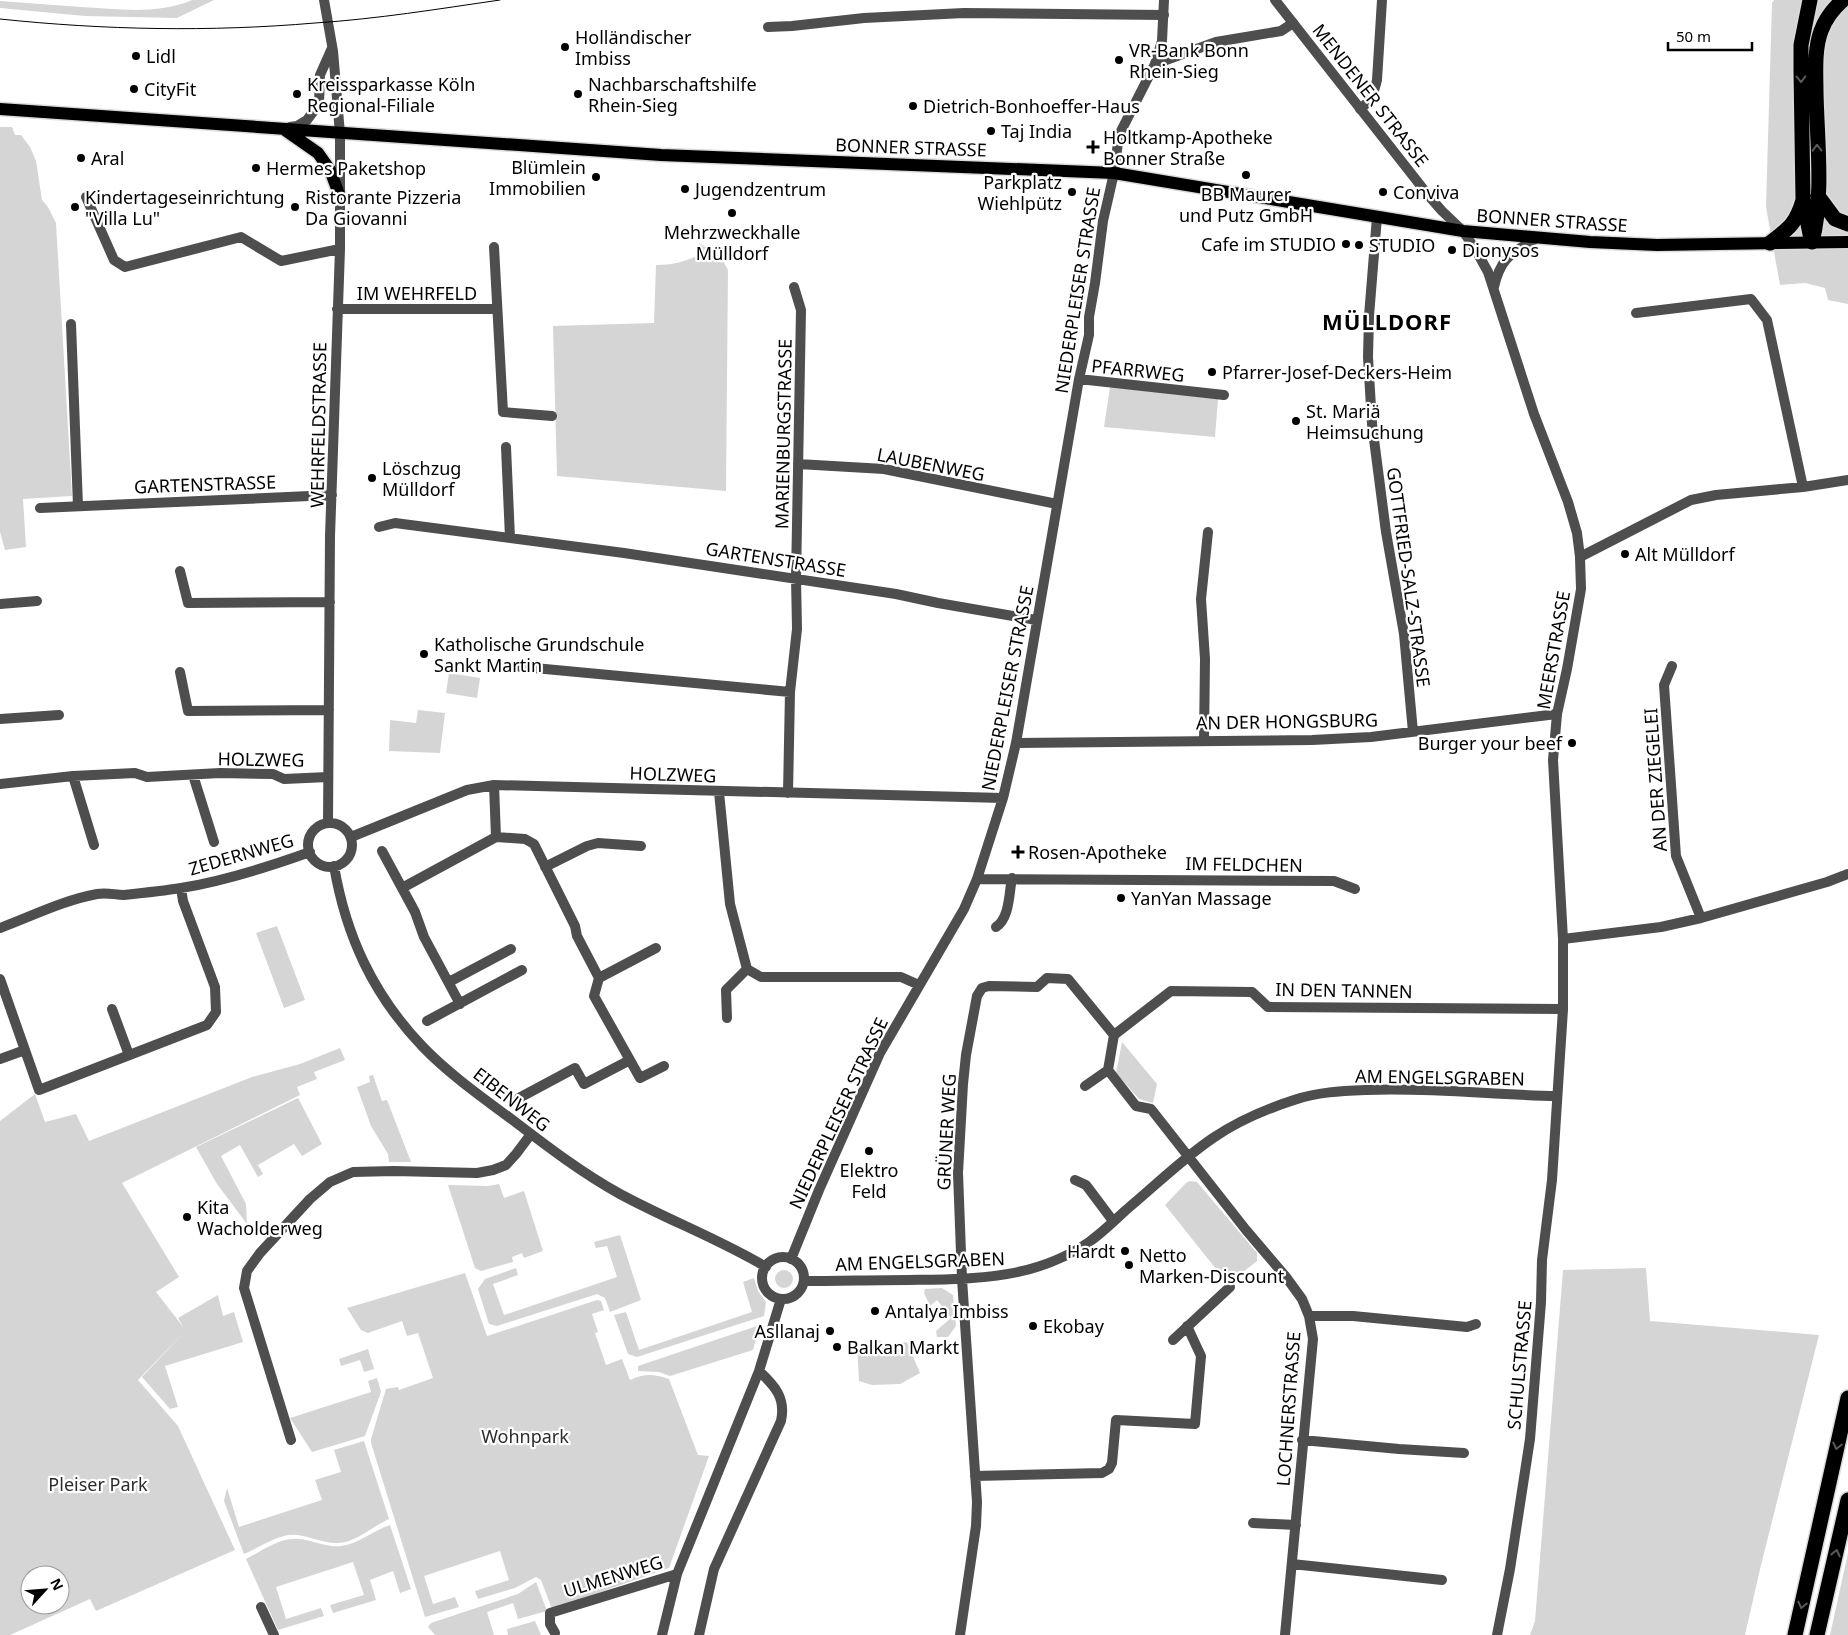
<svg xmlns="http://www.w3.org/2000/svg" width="1848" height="1635" viewBox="0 0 1848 1635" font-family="'Noto Sans',sans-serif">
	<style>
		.green { fill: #d5d5d5; fill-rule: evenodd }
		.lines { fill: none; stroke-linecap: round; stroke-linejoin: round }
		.primary-casing { stroke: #dbdbdb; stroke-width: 15 }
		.motorway-casing { stroke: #dbdbdb; stroke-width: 18 }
		.minor { stroke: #4e4e4e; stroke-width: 10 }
		.tertiary { stroke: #4e4e4e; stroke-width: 10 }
		.primary { stroke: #000; stroke-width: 12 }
		.motorway { stroke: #000; stroke-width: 15 }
		.tram { stroke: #000; stroke-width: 1 }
		.oneway { stroke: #595959 }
		.poi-dot { fill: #000; stroke: #fff; stroke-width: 2 }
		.labels { text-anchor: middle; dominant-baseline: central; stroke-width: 4.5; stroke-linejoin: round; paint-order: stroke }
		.poi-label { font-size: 18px; fill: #000; stroke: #fff; text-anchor: start }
		.street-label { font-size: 18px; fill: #000; stroke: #fff }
		.park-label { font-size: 18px; fill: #2c2c2c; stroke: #fff }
		.district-label { font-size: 22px; font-weight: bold; letter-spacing: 1px; fill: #000; stroke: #fff }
	</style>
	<rect width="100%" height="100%" fill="#fff"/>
	<!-- green -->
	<path class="green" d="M 192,0 L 214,0 L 177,18 L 85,16 L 0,8 L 0,1 C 27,3 54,5 81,7 C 118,9 157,15 192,0 Z
		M 1774,0 L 1848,0 L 1848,304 L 1828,300 L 1825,288 L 1805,283 L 1780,285 L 1766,207 L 1772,3 Z
		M 0,127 L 12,127 L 15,135 L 21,135 L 30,147 L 36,161 L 42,200 L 48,207 L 56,223 L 72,496 L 23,499 L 26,547 L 5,550 L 0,532 Z
		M 699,243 L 721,257 L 728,270 L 726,491 L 557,476 L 553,326 L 654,323 L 656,265 C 672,265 684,262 699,255 Z
		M 1110,387 L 1218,399 L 1215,437 L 1104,427 Z
		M 449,673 L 480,678 L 477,698 L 446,693 Z
		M 418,710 L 445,713 L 440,753 L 389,751 L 390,720 L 416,723 Z
		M 277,926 L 305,1000 L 284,1008 L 256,933 Z
		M 1122,1042 L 1157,1084 L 1153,1103 L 1139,1099 L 1116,1073 Z
		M 340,1048 L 345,1060 L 314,1072 L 317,1079 L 297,1087 L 300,1095 L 122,1183 L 179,1277 L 156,1292 L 184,1328 L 178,1318 L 218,1295 L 223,1316 L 234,1312 L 243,1342 L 165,1366 L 178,1407 L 170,1409 L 142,1377 L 186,1330 L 138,1380 L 178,1426 L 235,1550 L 96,1611 L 90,1599 L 10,1635 L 0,1635 L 0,1121 L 35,1094 L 45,1122 L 76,1114 L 89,1141 L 252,1077 L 300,1064 ZM 30,1575 L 60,1575 L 60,1605 L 30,1605 Z
		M 373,1075 L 382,1101 L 387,1100 L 411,1162 L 389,1162 L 388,1154 L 371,1126 L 357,1087 L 370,1082 L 369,1076 Z
		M 298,1098 L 322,1144 L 302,1156 L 294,1144 L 258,1165 L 263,1174 L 258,1177 L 240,1145 L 221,1156 L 246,1204 L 247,1224 L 217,1184 L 196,1147 Z
		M 1190,1181 L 1197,1182 L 1257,1253 L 1257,1261 L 1228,1284 L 1165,1205 L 1186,1183 Z
		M 499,1184 L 504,1198 L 524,1191 L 543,1251 L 524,1258 L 522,1253 L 512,1257 L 513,1262 L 481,1271 L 475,1268 L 448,1185 L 488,1186 Z
		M 620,1235 L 641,1300 L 610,1312 L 605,1298 L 597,1294 L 497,1326 L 489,1324 L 478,1289 L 485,1279 L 516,1268 L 518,1275 L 493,1284 L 504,1315 L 617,1277 L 607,1246 L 596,1248 L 594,1242 Z
		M 1646,1268 L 1650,1321 L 1819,1335 L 1761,1565 L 1745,1635 L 1530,1635 L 1535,1621 L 1563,1270 Z
		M775 1279a9 9 0 1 1 18 0a9 9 0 1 1-18 0Z
		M 465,1273 L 487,1336 L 597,1300 L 601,1301 L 604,1310 L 592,1314 L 598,1332 L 595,1333 L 606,1365 L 622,1359 L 630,1380 C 645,1373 653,1374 669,1379 L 698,1455 L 709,1456 L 669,1568 L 552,1609 L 541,1580 L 536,1577 L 515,1588 L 478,1599 L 475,1591 L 509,1580 L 500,1551 L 424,1576 L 433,1604 L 455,1597 L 459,1607 L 425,1617 L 371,1443 L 371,1439 L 386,1389 L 398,1387 L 399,1390 L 433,1378 L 418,1333 L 407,1336 L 402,1321 L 368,1333 L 361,1330 L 347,1308 Z
		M 754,1278 L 758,1291 L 766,1302 L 764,1316 L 637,1357 L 628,1354 L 614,1315 L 626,1312 L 639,1350 L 752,1312 L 743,1282 Z
		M 942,1288 L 953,1295 L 956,1326 L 948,1337 L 937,1337 L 936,1331 L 951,1318 L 937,1300 L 930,1306 L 924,1293 L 925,1289 Z
		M 760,1325 L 753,1350 L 670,1376 L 659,1372 L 638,1371 L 638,1366 Z
		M 881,1341 L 882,1346 L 907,1342 L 920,1373 L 900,1384 L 872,1385 L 859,1381 L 857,1343 Z
		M 368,1349 L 374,1369 L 364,1372 L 360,1360 L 341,1366 L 339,1359 Z
		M 377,1378 L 381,1392 L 365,1436 L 312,1452 L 290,1418 L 371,1392 L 368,1381 Z
		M 364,1441 L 389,1519 C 373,1526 354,1544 336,1543 C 324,1543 311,1537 298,1535 C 279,1533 261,1547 244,1554 L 224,1501 L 227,1488 L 239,1527 L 322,1500 L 315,1480 L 341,1472 L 334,1450 Z
		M 390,1525 L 411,1589 L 400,1593 L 393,1571 L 370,1580 L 376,1600 L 333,1613 L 330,1605 L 364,1595 L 353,1562 L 276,1587 L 286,1619 L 321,1608 L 324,1616 L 278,1630 L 246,1559 C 262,1551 280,1537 299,1539 C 313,1540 327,1548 341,1546 C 359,1544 372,1531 390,1525 Z
		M 1848,1553 L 1848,1635 L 1830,1635 Z
		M 536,1582 L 547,1611 L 518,1619 L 513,1603 L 487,1612 L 494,1635 L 435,1635 L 428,1627 L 431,1623 L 518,1594 Z
		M 535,1621 L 541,1635 L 508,1635 L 507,1629 Z"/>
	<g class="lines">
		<!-- primary casing -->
		<g class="primary-casing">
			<path id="primary" d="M 0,109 L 661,155 L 1114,173 L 1463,231 L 1590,242 L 1657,245 L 1848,242
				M 285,130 L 318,153 L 330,170 L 339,194"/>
		</g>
		<!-- motorway casing -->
		<g class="motorway-casing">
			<path id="motorway" d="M 1810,0 L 1801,45 L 1801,71 L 1803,199 L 1811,239
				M 1818,196 L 1835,219 L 1848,224
				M 1812,242 C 1824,196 1817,141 1816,92 C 1816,73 1814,50 1821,31 C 1825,20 1834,8 1843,0
				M 1770,243 C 1789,228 1796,224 1803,200
				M 1795,1635 L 1848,1398
				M 1817,1635 L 1848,1500"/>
		</g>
		<!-- minor -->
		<path class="minor" d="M 768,27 L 792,26 L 864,18 L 964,13 L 1164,15
			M 1155,64 L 1216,42 L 1281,31 L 1293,23
			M 1360,109 C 1371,101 1374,93 1377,80 L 1382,0
			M 86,197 L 114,260 L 125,267 L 241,237 L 281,261 L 340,249
			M 1377,217 L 1369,316 L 1368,357 L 1372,424 L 1386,532 L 1404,634 L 1413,732
			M 494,247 L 503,412 L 552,416
			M 337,309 L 497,309
			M 1636,313 L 1751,299 L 1767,320 L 1803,487
			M 71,324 L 78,506
			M 1079,379 L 1224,395
			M 506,447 L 510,538
			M 798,464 L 884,469 L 1057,504
			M 40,508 L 332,495
			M 379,527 L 395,523 L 624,553 L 896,594 L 938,603 L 1036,620
			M 1580,557 L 1691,500 L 1716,495 L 1803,487 L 1848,480
			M 180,571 L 188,603 L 330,602
			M 0,604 L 37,601
			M 513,666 L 790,692
			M 1672,666 L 1664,685 L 1676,856 L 1701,918
			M 180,672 L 188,711 L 329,710
			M 0,719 L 59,715
			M 1204,740 L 1205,659 L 1201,599 L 1208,532
			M 1016,743 L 1312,740 L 1371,737 L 1557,714
			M 193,775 L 214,842
			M 73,776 L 94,845
			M 0,784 L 73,776 L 135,773 L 147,777 L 220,773 L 273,774 L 284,779 L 328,777
			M 494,785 L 496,837 L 525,839 L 534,844 L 575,926 L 577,936 L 599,978 L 594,996 L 640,1078 L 664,1066
			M 719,792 L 730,904 L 747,969 L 726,990 L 727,1018
			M 788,793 L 790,692 L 797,629 L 796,578 L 801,310 L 794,287
			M 328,823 L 330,536 L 340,249 L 340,134
			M308 845a22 22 0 1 1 44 0a22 22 0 1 1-44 0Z
			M 351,837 L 467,790 L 494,785 L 1003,798
			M 382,851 L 415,912 L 424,937 L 460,1004
			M 334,866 C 346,936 373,995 423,1047 C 449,1074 483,1098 514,1121 C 548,1147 582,1173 620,1194 C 668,1220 719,1239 766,1267
			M 545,867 L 587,846 L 598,843 L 641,846
			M 977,879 L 1334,881 L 1355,889
			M 402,888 L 496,837
			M 996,927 C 1010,918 1009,892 1012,878
			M 0,928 C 32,916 64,900 97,894 C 107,892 115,895 124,895 C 143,893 162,891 181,888 C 225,881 268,867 310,852
			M 1563,939 L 1661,927 L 1701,918 L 1827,882 L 1848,874
			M 747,969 L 761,977 L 901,977 L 919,985
			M 599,978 L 656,948
			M 0,979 L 39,1090 L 207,1025 L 216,1012 L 215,987 L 183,901 L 181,888
			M 449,982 L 511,949
			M 112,1009 L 129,1055
			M 427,1021 L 522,970
			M 1114,1035 L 1171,991 L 1252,992 L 1268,1007 L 1563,1009
			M 0,1059 L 25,1050
			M 1085,1086 L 1108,1070
			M 519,1098 L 575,1068 L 584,1084 L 630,1060
			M 1075,1180 L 1086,1185 L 1113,1221
			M762 1278a21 21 0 1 1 42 0a21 21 0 1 1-42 0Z
			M 791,1259 L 819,1190 L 880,1053 L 964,909 L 977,879 L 1003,798 L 1016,743 L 1079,379 L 1089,335 L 1089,317 L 1095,283 L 1103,221 L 1114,173
			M 804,1281 C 839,1281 874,1280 909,1280 C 973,1279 1034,1280 1089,1242 C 1102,1233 1114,1221 1126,1210 C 1155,1186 1182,1159 1213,1138 C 1238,1121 1266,1109 1294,1100 C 1317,1092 1342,1091 1366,1090 C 1430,1087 1493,1095 1557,1096
			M 1309,1316 L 1353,1316 L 1467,1327 L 1476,1324
			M 1173,1340 L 1230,1287
			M 291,1440 L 244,1288 L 247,1271 L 260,1253 L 310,1199 L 330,1182 L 353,1172 L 394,1171 L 477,1173 L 493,1170 L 506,1165 L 516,1154 L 531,1134
			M 1302,1440 L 1399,1449 L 1464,1453
			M 975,1476 L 1102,1473 L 1109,1469 L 1112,1463 L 1116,1420 L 1195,1424 L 1201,1356 L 1187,1326
			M 1253,1523 L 1296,1525
			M 1292,1564 L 1442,1580
			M 261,1607 L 274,1635
			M 555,1633 L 550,1624 L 550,1613 L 677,1574
			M 662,1635 L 677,1574 L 759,1371 L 781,1299
			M 699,1635 L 714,1569 L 781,1421 C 786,1398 775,1386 759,1371
			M 960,1635 L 976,1526 L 977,1502 L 962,1279 L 958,1173 L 963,1084 L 966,1055 L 977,996 L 982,988 L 989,986 L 1037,987 L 1047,978 L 1068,979 L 1114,1035 L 1108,1070 L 1136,1106 L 1151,1109 L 1246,1230 L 1286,1277 L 1302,1299 L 1309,1316 L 1313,1339 L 1285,1635"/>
		<!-- tertiary -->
		<path class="tertiary" d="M 324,0 L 333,51 L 340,134
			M 1275,0 L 1428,195 L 1442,211 L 1463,231 L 1477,252 L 1488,272 L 1534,414 L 1568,502 L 1577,533 L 1580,557 L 1581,589 L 1567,669 L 1557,714 L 1553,760 L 1563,939 L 1563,1009 L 1552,1180 L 1542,1260 L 1541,1302 L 1530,1439 L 1510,1569 L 1497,1635
			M 290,127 L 297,126 L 307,120 L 319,104 L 320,75 L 332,48
			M 1114,173 L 1119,135 L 1155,64 L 1162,41 L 1164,0
			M 1494,287 C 1501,256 1513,253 1538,237"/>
		<!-- primary -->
		<use href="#primary" class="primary"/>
		<!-- motorway -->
		<use href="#motorway" class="motorway"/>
		<!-- tram -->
		<path class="tram" d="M 0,19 C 104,30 210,32 315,23 C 377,19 438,9 500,0"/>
	</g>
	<!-- one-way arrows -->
	<defs><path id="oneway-chevron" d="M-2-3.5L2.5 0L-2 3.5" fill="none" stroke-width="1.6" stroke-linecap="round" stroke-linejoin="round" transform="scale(1.25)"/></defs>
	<g class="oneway">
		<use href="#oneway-chevron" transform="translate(1801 79) rotate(89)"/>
		<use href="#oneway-chevron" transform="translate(1817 148) rotate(-91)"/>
		<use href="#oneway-chevron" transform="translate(1837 1446) rotate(103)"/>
		<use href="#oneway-chevron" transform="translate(1836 1553) rotate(-77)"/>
		<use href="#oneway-chevron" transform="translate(1802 1605) rotate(103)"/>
	</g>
	<!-- markers -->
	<g class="poi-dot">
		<circle cx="565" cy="47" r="5"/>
		<circle cx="136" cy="56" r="5"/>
		<circle cx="1119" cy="60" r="5"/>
		<circle cx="134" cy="89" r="5"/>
		<circle cx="297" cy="94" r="5"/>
		<circle cx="578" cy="94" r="5"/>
		<circle cx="913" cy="106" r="5"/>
		<circle cx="991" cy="131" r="5"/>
		<path d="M1090.5 139.5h5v5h5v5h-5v5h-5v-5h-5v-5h5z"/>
		<circle cx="81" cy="158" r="5"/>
		<circle cx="256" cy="168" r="5"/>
		<circle cx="1246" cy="175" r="5"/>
		<circle cx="596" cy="177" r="5"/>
		<circle cx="685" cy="189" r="5"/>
		<circle cx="1072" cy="192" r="5"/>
		<circle cx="1383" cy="192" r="5"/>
		<circle cx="75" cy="207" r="5"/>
		<circle cx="295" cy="207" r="5"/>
		<circle cx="732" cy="213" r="5"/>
		<circle cx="1346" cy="244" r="5"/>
		<circle cx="1359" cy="245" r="5"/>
		<circle cx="1452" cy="250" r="5"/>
		<circle cx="1212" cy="372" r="5"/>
		<circle cx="1296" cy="421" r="5"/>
		<circle cx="372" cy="478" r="5"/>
		<circle cx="1625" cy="554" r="5"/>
		<circle cx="424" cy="654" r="5"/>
		<circle cx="1572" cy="743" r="5"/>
		<path d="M1015.5 844.5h5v5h5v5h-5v5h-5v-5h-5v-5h5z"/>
		<circle cx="1121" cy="898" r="5"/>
		<circle cx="869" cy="1151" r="5"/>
		<circle cx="187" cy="1217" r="5"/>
		<circle cx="1125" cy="1251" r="5"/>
		<circle cx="1129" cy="1265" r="5"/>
		<circle cx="875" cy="1311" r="5"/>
		<circle cx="1033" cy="1326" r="5"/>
		<circle cx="830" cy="1331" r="5"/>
		<circle cx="837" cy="1347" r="5"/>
	</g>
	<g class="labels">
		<!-- poi labels -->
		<g class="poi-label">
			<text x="575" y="37">Holländischer<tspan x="575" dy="21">Imbiss</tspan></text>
			<text x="1129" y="50">VR-Bank Bonn<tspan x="1129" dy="21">Rhein-Sieg</tspan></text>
			<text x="146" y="56">Lidl</text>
			<text x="307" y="84">Kreissparkasse Köln<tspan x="307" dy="21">Regional-Filiale</tspan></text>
			<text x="588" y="84">Nachbarschaftshilfe<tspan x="588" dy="21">Rhein-Sieg</tspan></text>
			<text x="144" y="89">CityFit</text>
			<text x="923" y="106">Dietrich-Bonhoeffer-Haus</text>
			<text x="1001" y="131">Taj India</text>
			<text x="1103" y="137">Holtkamp-Apotheke<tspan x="1103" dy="21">Bonner Straße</tspan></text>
			<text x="91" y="158">Aral</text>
			<text x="586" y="167" text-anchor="end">Blümlein<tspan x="586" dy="21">Immobilien</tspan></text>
			<text x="266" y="168">Hermes Paketshop</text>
			<text x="1062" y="182" text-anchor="end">Parkplatz<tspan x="1062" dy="21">Wiehlpütz</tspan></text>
			<text x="695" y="189">Jugendzentrum</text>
			<text x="1393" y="192">Conviva</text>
			<text x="1246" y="194" text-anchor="middle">BB Maurer<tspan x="1246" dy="21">und Putz GmbH</tspan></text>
			<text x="85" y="197">Kindertageseinrichtung<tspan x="85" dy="21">"Villa Lu"</tspan></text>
			<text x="305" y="197">Ristorante Pizzeria<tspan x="305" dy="21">Da Giovanni</tspan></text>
			<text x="732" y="232" text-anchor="middle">Mehrzweckhalle<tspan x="732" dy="21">Mülldorf</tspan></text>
			<text x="1336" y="244" text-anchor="end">Cafe im STUDIO</text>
			<text x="1369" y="245">STUDIO</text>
			<text x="1462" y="250">Dionysos</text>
			<text x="1222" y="372">Pfarrer-Josef-Deckers-Heim</text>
			<text x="1306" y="411">St. Mariä<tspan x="1306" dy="21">Heimsuchung</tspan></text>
			<text x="382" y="468">Löschzug<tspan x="382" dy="21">Mülldorf</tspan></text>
			<text x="1635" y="554">Alt Mülldorf</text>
			<text x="434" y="644">Katholische Grundschule<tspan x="434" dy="21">Sankt Martin</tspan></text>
			<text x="1562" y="743" text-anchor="end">Burger your beef</text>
			<text x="1028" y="852">Rosen-Apotheke</text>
			<text x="1131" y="898">YanYan Massage</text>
			<text x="869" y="1170" text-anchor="middle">Elektro<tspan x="869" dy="21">Feld</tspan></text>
			<text x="197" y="1207">Kita<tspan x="197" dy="21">Wacholderweg</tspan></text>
			<text x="1115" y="1251" text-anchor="end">Hardt</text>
			<text x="1139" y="1255">Netto<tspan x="1139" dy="21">Marken-Discount</tspan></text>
			<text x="885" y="1311">Antalya Imbiss</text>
			<text x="1043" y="1326">Ekobay</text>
			<text x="820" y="1331" text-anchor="end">Asllanaj</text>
			<text x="847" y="1347">Balkan Markt</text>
		</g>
		<!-- street labels -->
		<g class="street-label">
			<text transform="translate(1371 95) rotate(52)">MENDENER STRASSE</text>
			<text transform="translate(911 147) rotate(2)">BONNER STRASSE</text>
			<text transform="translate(1552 220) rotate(4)">BONNER STRASSE</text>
			<text transform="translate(1077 290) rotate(-81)">NIEDERPLEISER STRASSE</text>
			<text x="417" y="293">IM WEHRFELD</text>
			<text transform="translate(1138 370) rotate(6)">PFARRWEG</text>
			<text transform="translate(318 425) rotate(-89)">WEHRFELDSTRASSE</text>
			<text transform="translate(783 434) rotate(-89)">MARIENBURGSTRASSE</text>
			<text transform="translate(931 464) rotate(11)">LAUBENWEG</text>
			<text transform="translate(205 484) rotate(-2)">GARTENSTRASSE</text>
			<text transform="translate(776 559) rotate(9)">GARTENSTRASSE</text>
			<text transform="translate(1409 577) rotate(82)">GOTTFRIED-SALZ-STRASSE</text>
			<text transform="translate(1553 650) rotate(-80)">MEERSTRASSE</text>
			<text transform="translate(1007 688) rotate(-79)">NIEDERPLEISER STRASSE</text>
			<text transform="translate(1287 721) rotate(-1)">AN DER HONGSBURG</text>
			<text transform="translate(261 759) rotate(1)">HOLZWEG</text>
			<text transform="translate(673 774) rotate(2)">HOLZWEG</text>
			<text transform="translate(1655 780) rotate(-94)">AN DER ZIEGELEI</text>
			<text transform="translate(241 854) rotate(-16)">ZEDERNWEG</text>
			<text transform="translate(1244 864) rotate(1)">IM FELDCHEN</text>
			<text transform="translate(1344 990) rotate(1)">IN DEN TANNEN</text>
			<text transform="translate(1440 1077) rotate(1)">AM ENGELSGRABEN</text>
			<text transform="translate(512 1099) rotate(38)">EIBENWEG</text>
			<text transform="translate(838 1113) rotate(-65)">NIEDERPLEISER STRASSE</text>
			<text transform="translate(946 1132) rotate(-87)">GRÜNER WEG</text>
			<text transform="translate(920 1261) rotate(-2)">AM ENGELSGRABEN</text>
			<text transform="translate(1519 1365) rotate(-85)">SCHULSTRASSE</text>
			<text transform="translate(1288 1409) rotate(-86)">LOCHNERSTRASSE</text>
			<text transform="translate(613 1576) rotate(-17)">ULMENWEG</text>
		</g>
		<!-- park labels -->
		<g class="park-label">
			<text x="525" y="1436">Wohnpark</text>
			<text x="98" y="1484">Pleiser Park</text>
		</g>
		<!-- district labels -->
		<g class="district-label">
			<text x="1387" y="321">MÜLLDORF</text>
		</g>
	</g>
	<!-- north arrow -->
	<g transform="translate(45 1590) rotate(64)"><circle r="24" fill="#ffffff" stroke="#999999"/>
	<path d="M0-4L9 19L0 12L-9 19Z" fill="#000000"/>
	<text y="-8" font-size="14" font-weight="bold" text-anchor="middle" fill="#000000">N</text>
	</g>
	<!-- scale -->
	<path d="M1668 42v8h84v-8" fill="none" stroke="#000000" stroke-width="2.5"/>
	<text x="1676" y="42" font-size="15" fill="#000000" stroke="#ffffff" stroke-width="4" paint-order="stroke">50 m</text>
</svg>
